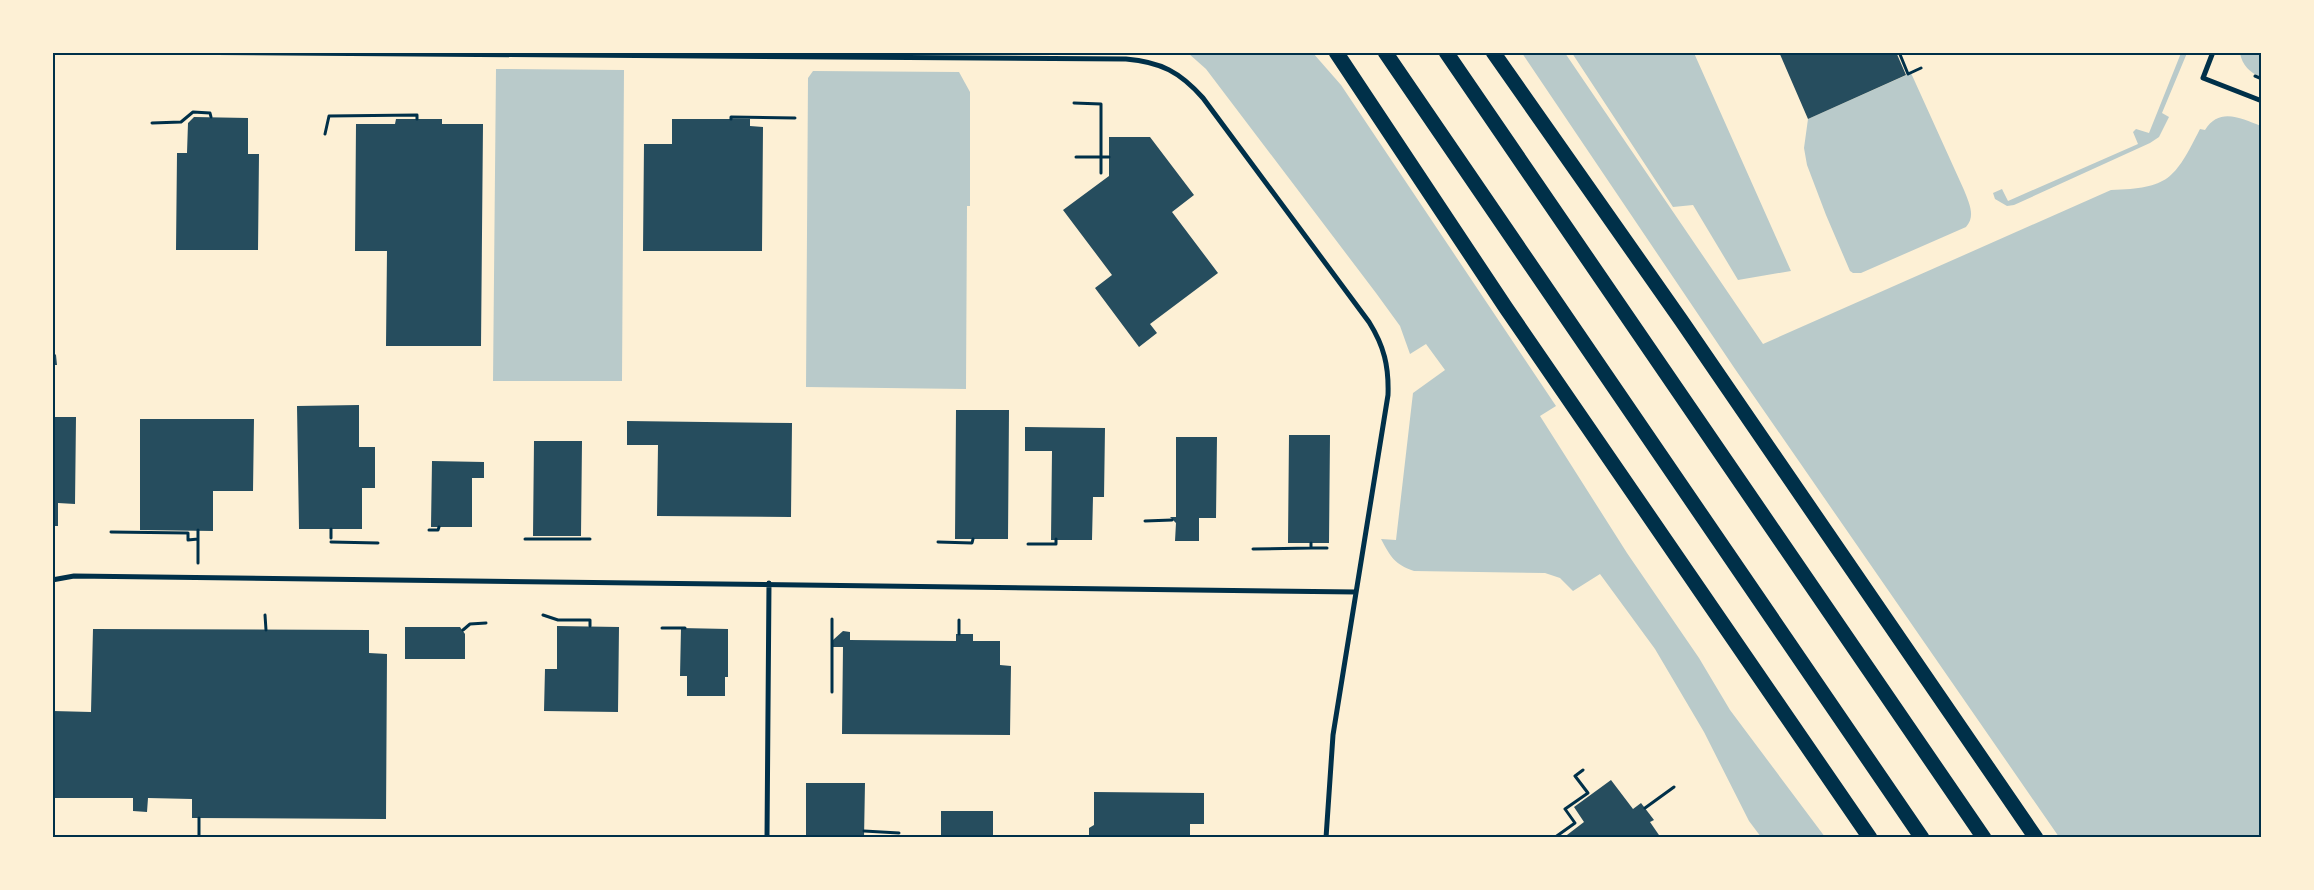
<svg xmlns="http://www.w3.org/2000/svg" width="2314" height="890" viewBox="0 0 2314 890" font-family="'IBM Plex Sans',sans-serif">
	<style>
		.green { fill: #b9caca }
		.building { fill: #264d5e }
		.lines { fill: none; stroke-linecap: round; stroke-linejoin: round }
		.path { stroke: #003049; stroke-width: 3 }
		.minor { stroke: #003049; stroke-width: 5 }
		.motorway { stroke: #003049; stroke-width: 15 }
		.neatline { fill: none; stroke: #003049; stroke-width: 2 }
	</style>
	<rect width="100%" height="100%" fill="#fdf0d5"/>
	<!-- green -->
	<path class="green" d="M 1188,53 L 1313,53 L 1341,85 L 1556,406 L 1540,416 L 1627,553 L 1699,658 L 1730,710 L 1825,837 L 1761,837 L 1749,821 L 1704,732 L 1655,649 L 1600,574 L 1573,591 L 1560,578 L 1545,573 L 1414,571 C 1395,565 1390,556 1381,539 L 1396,540 L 1413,393 L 1445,370 L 1426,344 L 1410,354 L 1400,326 L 1376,293 L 1206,69 Z
		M 1522,53 L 1565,53 L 1763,344 L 2111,190 C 2169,188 2174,180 2200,129 L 2205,130 C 2219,107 2241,118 2261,126 L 2261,837 L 2059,837 L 1735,369 Z
		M 1572,53 L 1694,53 L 1791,271 L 1738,280 L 1693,205 L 1673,207 Z
		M 2181,53 L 2187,53 L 2162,113 L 2169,117 L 2159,137 L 2150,143 L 2014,205 L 2007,206 L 1995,199 L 1993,193 L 2002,189 L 2008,201 L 2138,144 L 2133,132 L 2136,129 L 2149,133 Z
		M 2240,53 L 2261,53 L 2261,77 C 2250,73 2242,65 2240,53 Z
		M 496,69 L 624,70 L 622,381 L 493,381 Z
		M 813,71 L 959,72 L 970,92 L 970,206 L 967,206 L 966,389 L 806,387 L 808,78 Z
		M 1911,73 L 1964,190 C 1969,203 1976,216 1966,227 L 1861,273 L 1853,273 L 1850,271 L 1826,215 L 1807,165 L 1804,148 L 1808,119 Z"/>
	<!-- building -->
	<path class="building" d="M 1779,52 L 1896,52 L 1906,75 L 1808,119 Z
		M 194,117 L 248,118 L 248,154 L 259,154 L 258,250 L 176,250 L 177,153 L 187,153 L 188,123 Z
		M 396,119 L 442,119 L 442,124 L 483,124 L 481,346 L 386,346 L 387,251 L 355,251 L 356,124 L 395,124 Z
		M 672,119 L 750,119 L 750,126 L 763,127 L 762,251 L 643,251 L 644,144 L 672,144 Z
		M 1109,137 L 1150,137 L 1194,195 L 1172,212 L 1218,273 L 1150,324 L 1157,333 L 1139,347 L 1095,288 L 1112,275 L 1063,210 L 1109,176 Z
		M 52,351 L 56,355 L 57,365 L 52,365 Z
		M 359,405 L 359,447 L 375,447 L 375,488 L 362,488 L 362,529 L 299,529 L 297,406 Z
		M 956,410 L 1009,410 L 1008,539 L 955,539 Z
		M 52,417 L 76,417 L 75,504 L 58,503 L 58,526 L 52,526 Z
		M 140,419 L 254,419 L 253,491 L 213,491 L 213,531 L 140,530 Z
		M 627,421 L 792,423 L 791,517 L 657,516 L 658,445 L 627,445 Z
		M 1025,427 L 1105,428 L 1104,497 L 1093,497 L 1092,540 L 1051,540 L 1052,451 L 1025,451 Z
		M 1289,435 L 1330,435 L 1329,543 L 1288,543 Z
		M 1176,437 L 1217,437 L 1216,518 L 1199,518 L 1199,541 L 1175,541 L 1176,523 L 1170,517 L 1176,517 Z
		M 534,441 L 582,441 L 581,536 L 533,536 Z
		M 432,461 L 484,462 L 484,478 L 472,478 L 472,527 L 431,527 Z
		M 557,626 L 619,627 L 618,712 L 544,711 L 545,669 L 557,669 Z
		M 405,627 L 460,627 L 465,634 L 465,659 L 405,659 Z
		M 681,628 L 728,629 L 728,677 L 725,677 L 725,696 L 687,696 L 687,676 L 680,676 Z
		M 93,629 L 369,630 L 369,653 L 387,654 L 386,819 L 192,818 L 192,799 L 148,798 L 147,812 L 133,811 L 133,798 L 52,798 L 53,711 L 91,712 Z
		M 843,631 L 850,632 L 850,640 L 956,641 L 956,634 L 973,634 L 973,641 L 1000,641 L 1000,665 L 1011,666 L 1010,735 L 842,734 L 843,647 L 833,647 L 833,640 Z
		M 1611,780 L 1633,809 L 1641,803 L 1654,820 L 1650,822 L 1661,838 L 1563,838 L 1584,822 L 1574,807 Z
		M 806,783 L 865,783 L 864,838 L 806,837 Z
		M 1094,792 L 1204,793 L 1204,824 L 1190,824 L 1190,838 L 1089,838 L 1089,828 L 1094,825 Z
		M 941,811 L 993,811 L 993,838 L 941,838 Z"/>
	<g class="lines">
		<!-- path -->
		<path class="path" d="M 1899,52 L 1908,74 L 1921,68
			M 2255,76 L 2262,79
			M 1074,103 L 1101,104 L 1101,173
			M 731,119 L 731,117 L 795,118
			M 152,123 L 181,122 L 193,112 L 210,113 L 211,117
			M 325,134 L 329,116 L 417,115 L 417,119
			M 1076,157 L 1109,157
			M 1145,521 L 1172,520
			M 331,529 L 331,538
			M 429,530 L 438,530 L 439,527
			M 111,532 L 188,533 L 188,540 L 198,539
			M 525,539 L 590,539
			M 331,542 L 378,543
			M 938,542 L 972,543 L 973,539
			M 1028,544 L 1056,544 L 1056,539
			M 1311,548 L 1327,548
			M 1253,549 L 1311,548 L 1311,543
			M 198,563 L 198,530
			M 265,615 L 266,630
			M 543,615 L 558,620 L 590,620 L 590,626
			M 832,619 L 832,692
			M 959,620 L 959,634
			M 662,628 L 685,628
			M 463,630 L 470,624 L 486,623
			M 1645,808 L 1674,787
			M 864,831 L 899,833
			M 199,838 L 199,818
			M 1554,838 L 1575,823 L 1565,809 L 1588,793 L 1575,776 L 1583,770"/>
		<!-- minor -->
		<path class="minor" d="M 138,52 L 1126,59 C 1161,62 1180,72 1203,98 L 1369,322 C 1384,346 1389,366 1388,395 L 1333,735 L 1326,838
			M 2213,52 L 2203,78 L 2262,101
			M 52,580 L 74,576 L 1356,592
			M 767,838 L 769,583"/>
		<!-- motorway -->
		<path class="motorway" d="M 1336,52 L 1506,308 L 1870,838
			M 1385,52 L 1922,838
			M 1446,52 L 1984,838
			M 1493,52 L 1681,320 L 2036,838"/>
	</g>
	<!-- border -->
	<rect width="2314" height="890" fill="none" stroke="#fdf0d5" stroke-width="108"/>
	<rect x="54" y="54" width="2206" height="782" class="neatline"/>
</svg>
